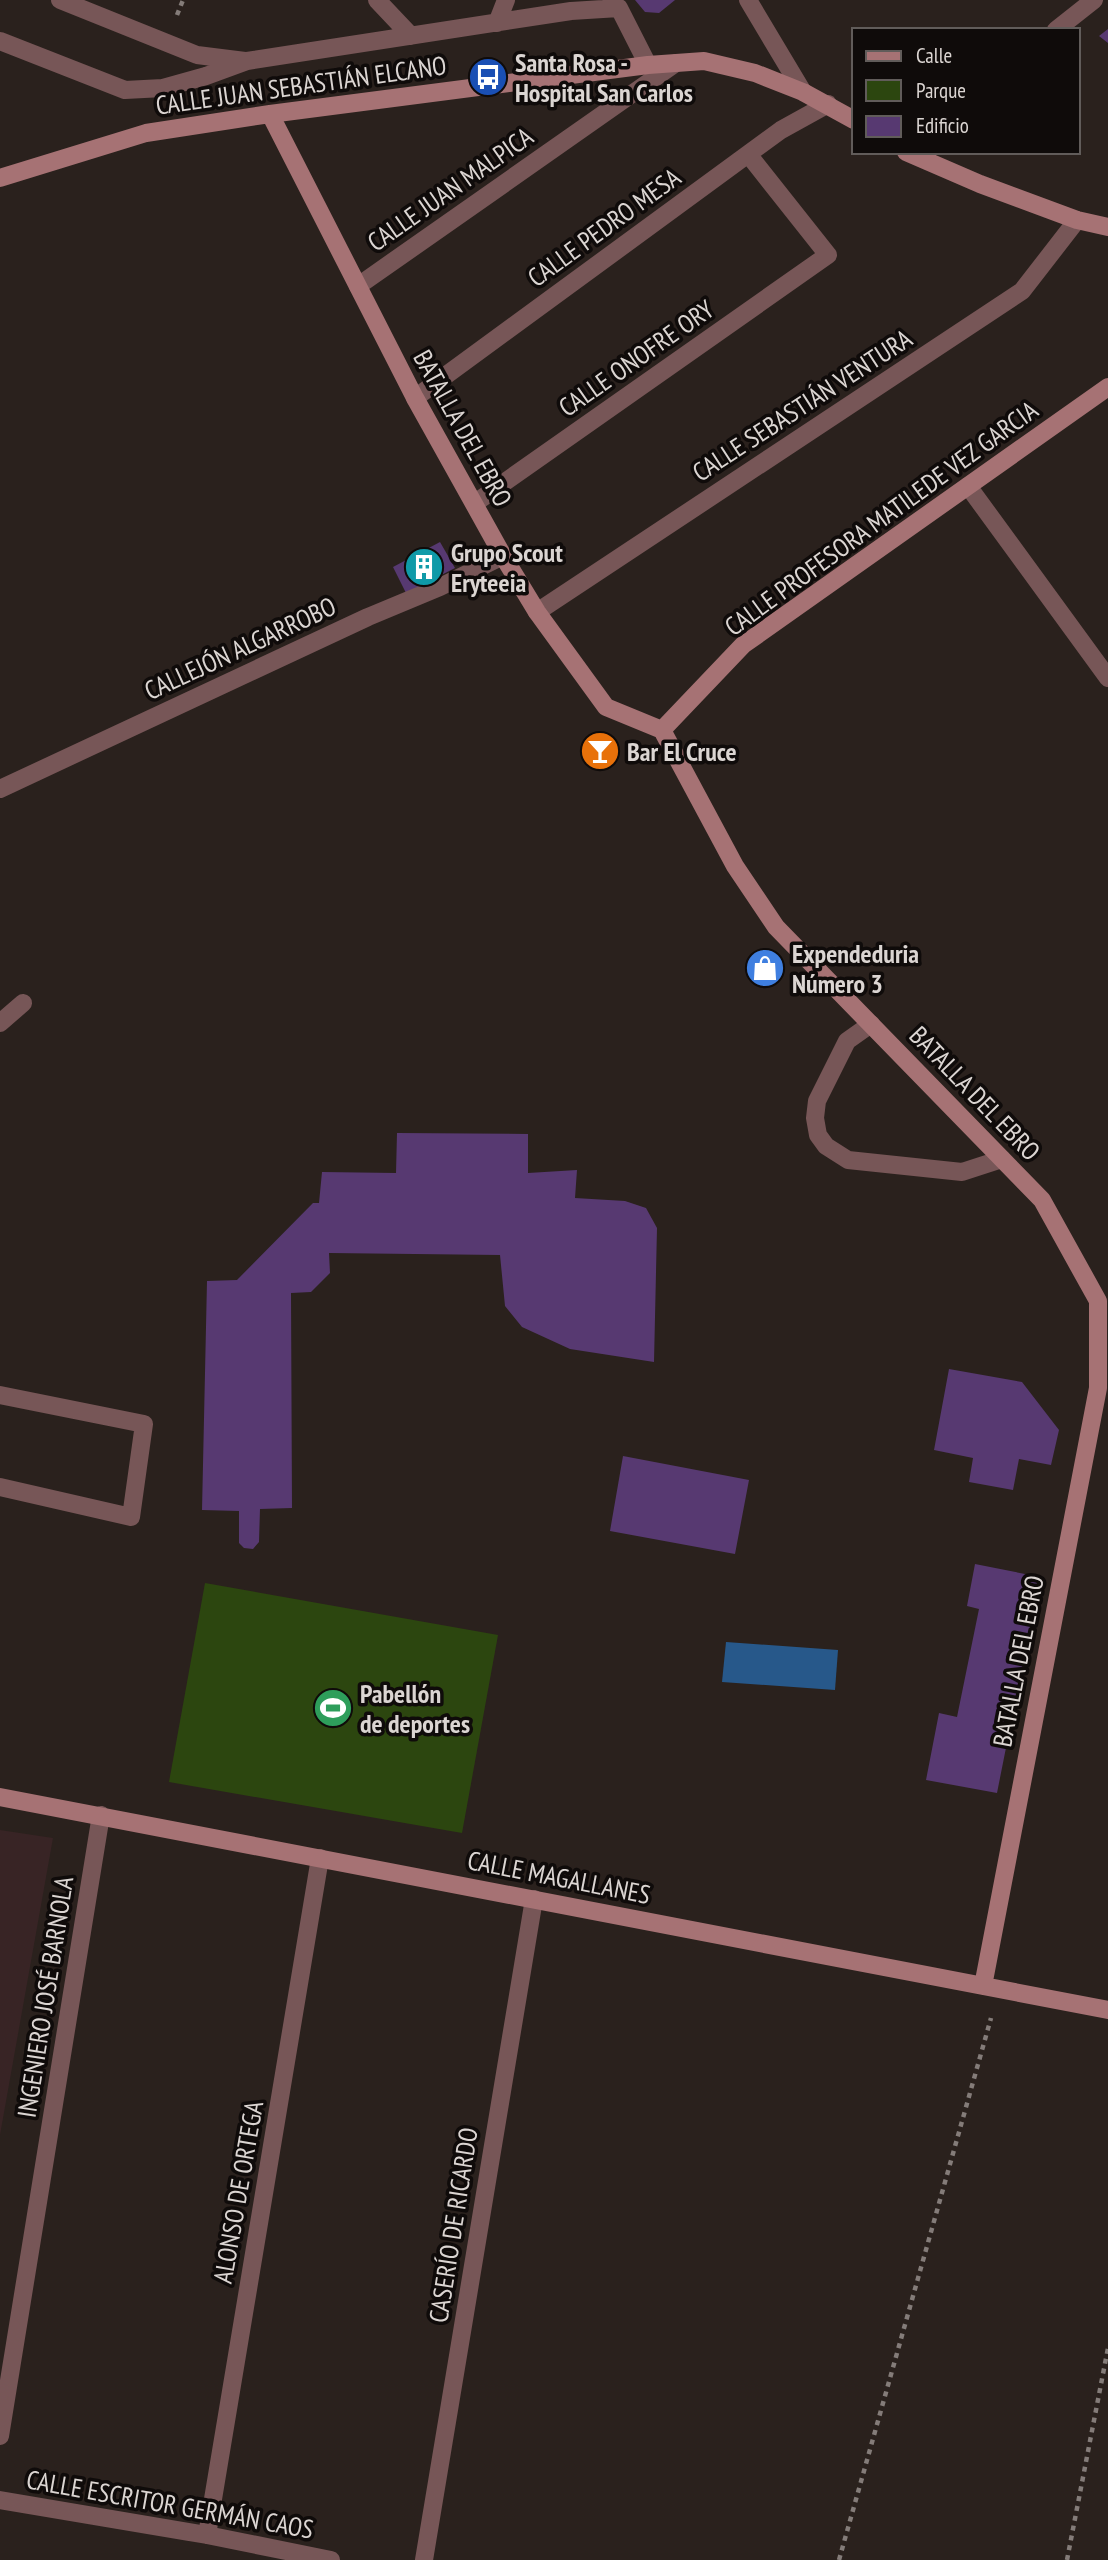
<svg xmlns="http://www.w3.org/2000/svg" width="1108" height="2560" viewBox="0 0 1108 2560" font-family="'PT Sans Narrow',sans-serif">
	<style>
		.education { fill: #382425 }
		.green { fill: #2c460f }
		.water { fill: #27588a }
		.building { fill: #573971 }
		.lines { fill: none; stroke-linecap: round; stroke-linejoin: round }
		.path { stroke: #847c79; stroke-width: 4.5; stroke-dasharray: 5 5; stroke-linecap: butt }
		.lane { stroke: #775657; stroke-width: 18 }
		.street { stroke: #775657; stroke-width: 18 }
		.secondary { stroke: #a67274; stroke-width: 18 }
		.labels { text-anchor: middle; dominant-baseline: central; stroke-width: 7; stroke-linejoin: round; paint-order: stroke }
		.poi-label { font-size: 26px; font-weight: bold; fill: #dbd5d2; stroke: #0f0b0a; text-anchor: start }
		.street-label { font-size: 26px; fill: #dbd5d2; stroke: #0f0b0a }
	</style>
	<rect width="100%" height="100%" fill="#2a211d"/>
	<!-- education -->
	<path class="education" d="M 0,1830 L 53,1838 L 0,2135 Z"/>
	<!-- green -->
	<path class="green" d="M 205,1583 L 498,1635 L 462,1833 L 169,1782 Z"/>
	<!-- water -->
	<path class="water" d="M 726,1642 L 838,1650 L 835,1690 L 722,1682 Z"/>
	<!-- building -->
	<path class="building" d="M 635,0 L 675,0 L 659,13 L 645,12 Z
		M 1108,29 L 1108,43 L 1099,36 Z
		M 440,542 L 455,568 L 406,593 L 393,567 Z
		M 397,1133 L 528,1134 L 528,1173 L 577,1170 L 575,1198 L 625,1201 L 646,1208 L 657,1228 L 654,1362 L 570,1349 L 522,1327 L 505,1306 L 500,1255 L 329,1253 L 330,1273 L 311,1292 L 291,1293 L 292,1508 L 260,1509 L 259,1542 L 253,1549 L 244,1548 L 239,1543 L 239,1511 L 202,1510 L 207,1281 L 237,1280 L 313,1203 L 319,1203 L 322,1172 L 396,1173 Z
		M 949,1369 L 1022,1382 L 1059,1430 L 1051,1465 L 1019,1459 L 1013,1490 L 969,1482 L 973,1458 L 934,1450 Z
		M 623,1456 L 749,1480 L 735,1554 L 610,1531 Z
		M 975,1564 L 1040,1577 L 997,1793 L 926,1780 L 939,1713 L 957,1717 L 979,1609 L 967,1606 Z"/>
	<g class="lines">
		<!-- path -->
		<path class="path" d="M 177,15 L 183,0
			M 839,2560 L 991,2018
			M 1067,2560 L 1108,2348"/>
		<!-- lane -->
		<path class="lane" d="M 60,0 L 197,55 L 245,61
			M 377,0 L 411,36
			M 748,0 L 803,92
			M 611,3 L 619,8 L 648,65
			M 497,23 L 506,0
			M 0,41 L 125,90 L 163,88 L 206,76 L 247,61 L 571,11 L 619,8
			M 537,612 L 1022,291 L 1077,220
			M 871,1024 L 847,1041 L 817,1101 L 815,1118 L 818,1135 L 826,1146 L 848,1160 L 962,1172 L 1002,1159"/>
		<!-- street -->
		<path class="street" d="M 1056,30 L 1094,0
			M 358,286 L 676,63
			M 415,398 L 781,130 L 828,104
			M 968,486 L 1108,678
			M 475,503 L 828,255 L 748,154
			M 0,789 L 368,617 L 440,587 L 503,556
			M 0,1023 L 23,1003
			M 0,1395 L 144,1424 L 131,1517 L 0,1487
			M 0,2436 L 101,1815
			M 0,2500 L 207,2535 L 331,2560
			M 207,2535 L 320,1858
			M 424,2560 L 534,1899"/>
		<!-- secondary -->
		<path class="secondary" d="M 270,114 L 415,398 L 503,556 L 537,612 L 606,707 L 662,730 L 735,866 L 776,927 L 1042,1200 L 1098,1301 L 1098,1388 L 983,1986
			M 906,152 L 980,184 L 1077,220 L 1108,227
			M 0,178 L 146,133 L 270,114 L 648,65 L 704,61 L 755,73 L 803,92 L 854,120
			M 662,730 L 743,645 L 1108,387
			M 0,1797 L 1108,2010"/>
	</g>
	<!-- icons -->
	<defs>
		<g id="bus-disc" transform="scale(2.0125)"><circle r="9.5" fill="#1a4fb4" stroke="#0f0b0a"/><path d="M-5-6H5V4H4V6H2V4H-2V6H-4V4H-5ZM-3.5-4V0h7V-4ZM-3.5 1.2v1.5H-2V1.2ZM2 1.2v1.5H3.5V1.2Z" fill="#fff"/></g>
		<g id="building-disc" transform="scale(2.0125)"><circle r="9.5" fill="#0f9aa8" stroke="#0f0b0a"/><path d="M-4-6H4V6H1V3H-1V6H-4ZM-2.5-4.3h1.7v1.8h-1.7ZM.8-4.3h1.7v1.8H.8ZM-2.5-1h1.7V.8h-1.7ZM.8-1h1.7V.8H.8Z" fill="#fff"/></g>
		<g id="bar-disc" transform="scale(2.0125)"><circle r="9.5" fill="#e8710a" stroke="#0f0b0a"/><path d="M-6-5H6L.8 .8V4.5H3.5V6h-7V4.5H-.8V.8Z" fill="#fff"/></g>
		<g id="shop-disc" transform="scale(2.0125)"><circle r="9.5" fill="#3f7fe0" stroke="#0f0b0a"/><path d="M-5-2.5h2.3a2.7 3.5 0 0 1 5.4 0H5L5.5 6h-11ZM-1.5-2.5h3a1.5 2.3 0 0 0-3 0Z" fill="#fff"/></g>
		<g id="stadium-disc" transform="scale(2.0125)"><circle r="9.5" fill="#2e9e5b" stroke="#0f0b0a"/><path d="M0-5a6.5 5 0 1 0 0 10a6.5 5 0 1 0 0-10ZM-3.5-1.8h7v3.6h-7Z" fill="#fff"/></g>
	</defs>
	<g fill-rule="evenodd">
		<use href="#bus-disc" x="488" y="77"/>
		<use href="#building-disc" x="424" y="567"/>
		<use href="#bar-disc" x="600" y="751"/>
		<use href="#shop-disc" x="765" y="968"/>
		<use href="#stadium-disc" x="333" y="1708"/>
	</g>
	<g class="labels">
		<!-- poi labels -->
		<g class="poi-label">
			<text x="515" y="62">Santa Rosa -<tspan x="515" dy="30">Hospital San Carlos</tspan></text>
			<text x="451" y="552">Grupo Scout<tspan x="451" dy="30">Eryteeia</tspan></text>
			<text x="627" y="751">Bar El Cruce</text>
			<text x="792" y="953">Expendeduria<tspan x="792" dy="30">Número 3</tspan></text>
			<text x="360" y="1693">Pabellón<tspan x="360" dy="30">de deportes</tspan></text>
		</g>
		<!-- street labels -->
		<g class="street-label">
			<text transform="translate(301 85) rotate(-8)">CALLE JUAN SEBASTIÁN ELCANO</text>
			<text transform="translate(450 189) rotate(-35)">CALLE JUAN MALPICA</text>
			<text transform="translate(604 227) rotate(-36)">CALLE PEDRO MESA</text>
			<text transform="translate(636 358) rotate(-35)">CALLE ONOFRE ORY</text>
			<text transform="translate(802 405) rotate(-33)">CALLE SEBASTIÁN VENTURA</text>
			<text transform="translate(463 428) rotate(61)">BATALLA DEL EBRO</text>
			<text transform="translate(881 518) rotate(-36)">CALLE PROFESORA MATILEDE VEZ GARCIA</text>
			<text transform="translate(240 648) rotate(-25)">CALLEJÓN ALGARROBO</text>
			<text transform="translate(975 1093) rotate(46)">BATALLA DEL EBRO</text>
			<text transform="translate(1018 1661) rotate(-79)">BATALLA DEL EBRO</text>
			<text transform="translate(559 1877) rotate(11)">CALLE MAGALLANES</text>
			<text transform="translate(45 1997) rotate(-81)">INGENIERO JOSÉ BARNOLA</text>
			<text transform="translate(238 2192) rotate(-80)">ALONSO DE ORTEGA</text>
			<text transform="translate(453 2225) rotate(-81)">CASERÍO DE RICARDO</text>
			<text transform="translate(170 2504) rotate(10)">CALLE ESCRITOR GERMÁN CAOS</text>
		</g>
	</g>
	<!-- legend -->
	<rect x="852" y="28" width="228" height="126" fill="#0f0b0a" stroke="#615c5a" stroke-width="2"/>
	<rect x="866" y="51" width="35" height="10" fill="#a67274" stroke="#615c5a" stroke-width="2"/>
	<text x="916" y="63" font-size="21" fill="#dbd5d2">Calle</text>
	<rect x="866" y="80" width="35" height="21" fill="#2c460f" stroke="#615c5a" stroke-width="2"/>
	<text x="916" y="98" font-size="21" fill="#dbd5d2">Parque</text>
	<rect x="866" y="116" width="35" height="21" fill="#573971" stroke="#615c5a" stroke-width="2"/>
	<text x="916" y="133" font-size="21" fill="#dbd5d2">Edificio</text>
</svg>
